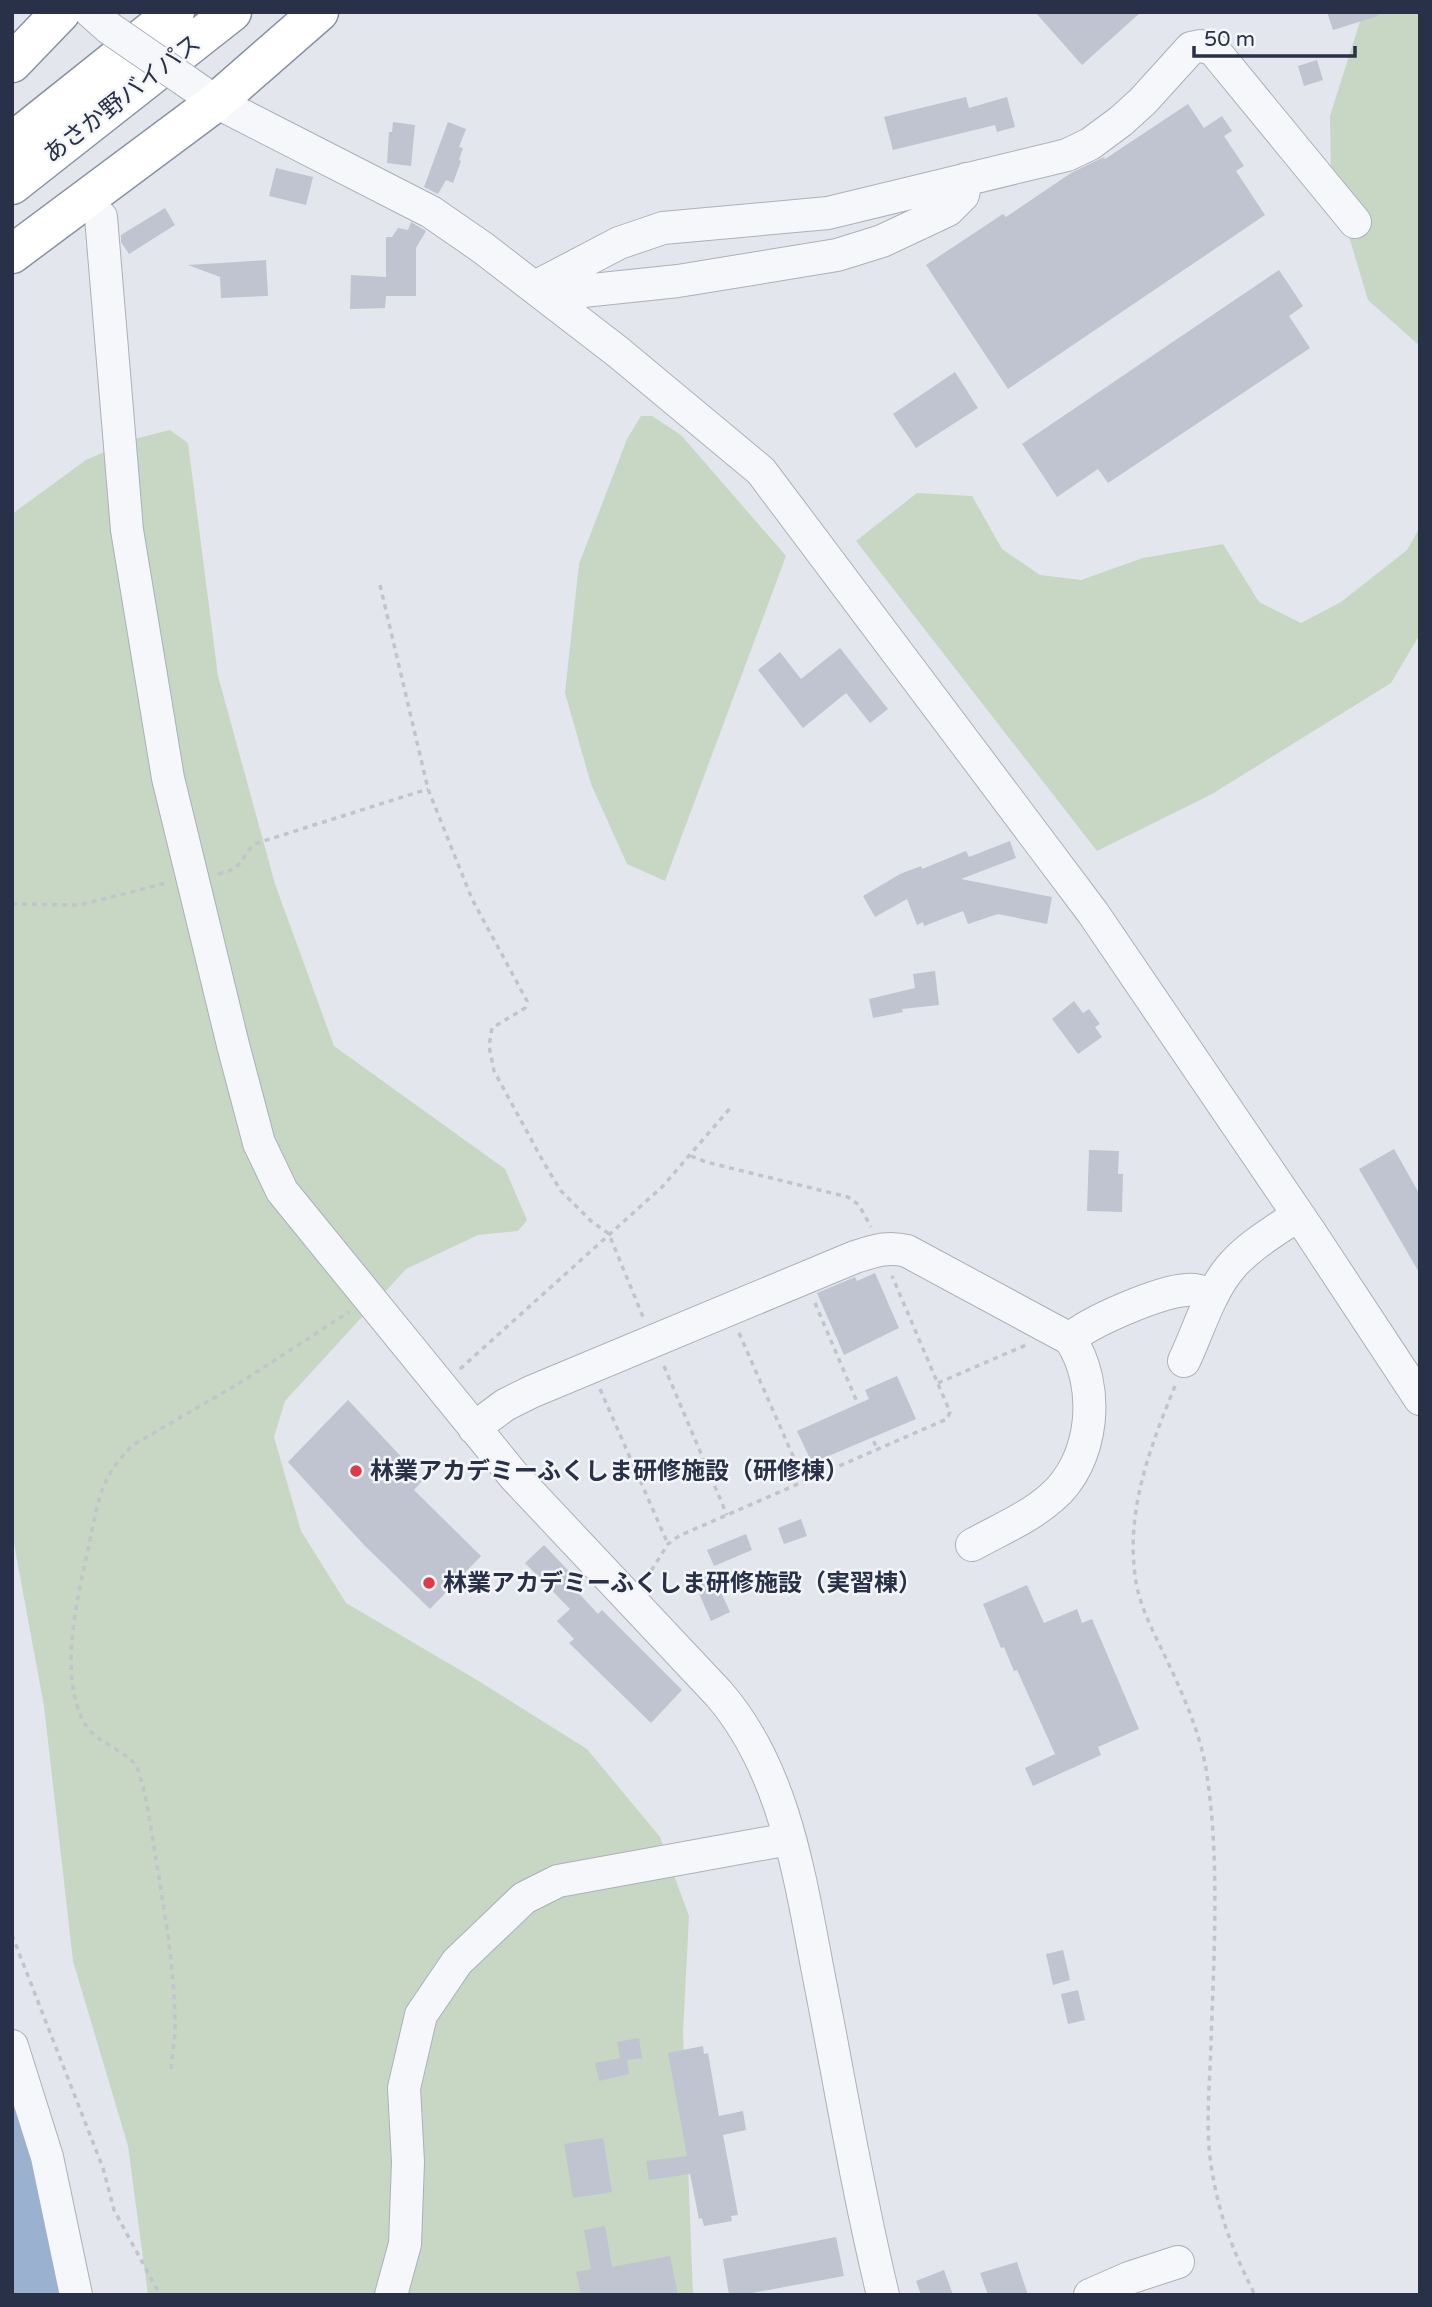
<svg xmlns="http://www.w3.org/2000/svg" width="1432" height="2307" viewBox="0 0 1432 2307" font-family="'Varela Round','Noto Sans JP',sans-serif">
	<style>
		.green { fill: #c7d7c3 }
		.water { fill: #9ab1d0 }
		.building { fill: #bfc4d0 }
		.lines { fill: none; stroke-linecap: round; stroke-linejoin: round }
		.minor-casing { stroke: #abb0ba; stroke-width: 34 }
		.highway-casing { stroke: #8891a5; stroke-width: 41 }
		.path { stroke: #c0c4cb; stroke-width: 3.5; stroke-dasharray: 5 5; stroke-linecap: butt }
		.minor { stroke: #f6f7fa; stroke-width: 32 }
		.highway { stroke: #fff; stroke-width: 38 }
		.minor-bridge-casing { stroke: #abb0ba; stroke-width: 34; stroke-linecap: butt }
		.minor-bridge { stroke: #f6f7fa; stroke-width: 32 }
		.poi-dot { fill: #de3b48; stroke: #f3f5f9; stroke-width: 2.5 }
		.labels { text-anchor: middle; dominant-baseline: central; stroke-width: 5; stroke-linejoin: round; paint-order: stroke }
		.street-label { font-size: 24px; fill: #283147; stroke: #f3f5f9 }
		.poi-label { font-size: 24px; font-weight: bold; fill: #283147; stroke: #f3f5f9; text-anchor: start }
	</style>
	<rect width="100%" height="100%" fill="#e3e6ec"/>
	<!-- green -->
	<path class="green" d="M 1363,12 L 1420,12 L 1420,346 L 1368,300 L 1331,176 L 1330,116 Z
		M 641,416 L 652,416 L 681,435 L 786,556 L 665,881 L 627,864 L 591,784 L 565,693 L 579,564 L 627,439 Z
		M 170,430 L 188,443 L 218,676 L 275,884 L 334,1046 L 505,1169 L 527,1220 L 518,1231 L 478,1235 L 406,1269 L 285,1401 L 274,1437 L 301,1531 L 346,1603 L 477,1680 L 587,1749 L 660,1837 L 689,1916 L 683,2033 L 693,2295 L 148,2295 L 128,2146 L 73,1961 L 44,1706 L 12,1533 L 12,514 L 86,460 L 134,439 Z
		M 917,493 L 972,496 L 1002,549 L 1040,575 L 1081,580 L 1143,558 L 1223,544 L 1259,602 L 1301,623 L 1341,602 L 1407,550 L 1420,527 L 1420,634 L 1391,683 L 1212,794 L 1097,851 L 856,541 Z"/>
	<!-- water -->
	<path class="water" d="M 12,2051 L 82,2295 L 12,2295 Z"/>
	<!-- building -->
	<path class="building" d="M 1035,12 L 1141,12 L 1082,65 Z
		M 1327,12 L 1378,12 L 1378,16 L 1333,30 Z
		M 1317,60 L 1323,80 L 1304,86 L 1298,66 Z
		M 966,97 L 969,108 L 1007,97 L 1015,127 L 997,132 L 995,125 L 893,150 L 884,117 Z
		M 1188,104 L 1204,128 L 1222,116 L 1232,131 L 1224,136 L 1244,166 L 1236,171 L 1265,215 L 1008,389 L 926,265 L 1003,214 L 1006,217 L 1071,173 L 1104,157 L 1105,159 Z
		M 393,122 L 415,125 L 411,166 L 387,163 L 389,132 L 392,132 Z
		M 448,122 L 466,129 L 459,147 L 463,148 L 459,160 L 461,161 L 453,183 L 446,180 L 438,194 L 424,187 Z
		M 276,168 L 313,177 L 306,205 L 269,196 Z
		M 165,208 L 175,225 L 129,254 L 121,242 L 121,235 Z
		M 411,222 L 426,231 L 416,248 L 416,296 L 386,296 L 385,308 L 350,309 L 351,275 L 386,277 L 386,237 L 392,237 L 398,228 L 408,230 Z
		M 266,260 L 268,296 L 221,298 L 220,277 L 188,265 Z
		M 1279,270 L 1303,306 L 1289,316 L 1310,348 L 1108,483 L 1098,469 L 1057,497 L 1022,444 Z
		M 955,372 L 978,408 L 916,448 L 893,414 Z
		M 840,648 L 888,709 L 870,723 L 846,693 L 803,728 L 758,670 L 780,652 L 801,679 Z
		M 1010,841 L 1016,858 L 961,879 L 1052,897 L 1047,924 L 998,914 L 968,924 L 963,911 L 924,926 L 923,922 L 917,925 L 907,899 L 875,917 L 863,896 L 900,874 L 921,866 L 922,869 L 966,851 L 969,857 Z
		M 935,971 L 939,1005 L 902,1009 L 903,1012 L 873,1018 L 869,999 L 915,988 L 913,974 Z
		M 1074,1001 L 1083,1013 L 1089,1009 L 1100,1024 L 1095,1027 L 1102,1037 L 1078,1054 L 1052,1019 Z
		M 1394,1149 L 1420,1195 L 1420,1274 L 1359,1169 Z
		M 1089,1150 L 1119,1151 L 1118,1174 L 1123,1174 L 1122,1212 L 1087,1211 Z
		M 875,1273 L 899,1328 L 844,1355 L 817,1293 L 855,1277 L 857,1281 Z
		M 897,1376 L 916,1419 L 812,1463 L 797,1431 L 869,1399 L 865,1390 Z
		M 348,1400 L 423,1480 L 414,1490 L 481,1556 L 430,1609 L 364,1545 L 288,1462 Z
		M 801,1519 L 807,1536 L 784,1544 L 778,1528 Z
		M 746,1534 L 752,1550 L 714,1566 L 707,1550 Z
		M 544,1545 L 581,1584 L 575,1589 L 598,1614 L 602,1610 L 682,1690 L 651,1723 L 569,1643 L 574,1639 L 557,1621 L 570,1609 L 525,1563 Z
		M 712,1573 L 730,1612 L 711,1621 L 694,1582 Z
		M 1027,1585 L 1044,1623 L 1077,1609 L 1082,1623 L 1092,1619 L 1139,1729 L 1098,1747 L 1101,1755 L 1033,1786 L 1025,1768 L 1055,1754 L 1017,1670 L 1014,1671 L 1004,1647 L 1001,1648 L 983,1604 Z
		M 1063,1950 L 1070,1980 L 1053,1985 L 1046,1954 Z
		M 1078,1990 L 1085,2020 L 1068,2024 L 1061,1994 Z
		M 639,2038 L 642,2058 L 627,2060 L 629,2074 L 599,2081 L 595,2063 L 620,2058 L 617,2042 Z
		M 703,2046 L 704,2054 L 708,2053 L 719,2116 L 743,2111 L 746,2130 L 723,2135 L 738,2215 L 731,2216 L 732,2221 L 704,2226 L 702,2218 L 699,2219 L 690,2174 L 649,2180 L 646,2161 L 687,2156 L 668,2053 Z
		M 603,2138 L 612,2192 L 573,2198 L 564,2144 Z
		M 605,2226 L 612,2267 L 670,2256 L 678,2295 L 581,2295 L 576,2272 L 591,2269 L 584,2230 Z
		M 836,2237 L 844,2276 L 741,2295 L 729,2295 L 723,2259 Z
		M 1017,2262 L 1028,2295 L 988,2295 L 980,2273 Z
		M 944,2270 L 953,2295 L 921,2295 L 916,2281 Z"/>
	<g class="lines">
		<!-- minor casing -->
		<g class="minor-casing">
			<path id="minor" d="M 91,12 L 109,28
				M 186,81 L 216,102 L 431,212 L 483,248 L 618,352 L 761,471 L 1093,913 L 1310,1232 L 1420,1399
				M 101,217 L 127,530 L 168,778 L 233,1045 L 259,1143 L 282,1191 L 514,1476 L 719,1694 C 788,1774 801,1887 821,1987 C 841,2089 858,2193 883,2295
				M 535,287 L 619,243 L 663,228 L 828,213 L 1067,155 L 1090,144 L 1121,121 L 1143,101 L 1191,48 L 1201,46 L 1213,49 L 1355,222
				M 560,307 L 567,299 L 583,291 L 678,281 L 837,255 L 882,241 L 948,210 L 963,195 L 966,179
				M 1184,1361 C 1198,1332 1209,1293 1230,1268 C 1248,1246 1275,1231 1298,1215
				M 474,1428 L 505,1405 L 531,1392 L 855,1257 C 874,1251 888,1246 907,1251 L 1070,1339 C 1090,1321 1159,1292 1186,1290 C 1196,1289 1204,1292 1213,1295
				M 972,1545 C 999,1530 1028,1518 1051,1498 C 1095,1461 1101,1385 1070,1339
				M 12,2046 L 47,2157 L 76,2295
				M 391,2295 L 405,2244 L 408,2162 L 404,2088 L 421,2015 L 457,1962 L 524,1898 L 558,1881 L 789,1839
				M 1090,2295 L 1129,2278 L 1178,2262"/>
		</g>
		<!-- highway casing -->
		<g class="highway-casing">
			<path id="highway" d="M 12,63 L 61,12
				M 12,142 L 175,12
				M 12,185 L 232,12
				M 12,254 L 216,102 L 319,12"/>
		</g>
		<!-- path -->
		<path class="path" d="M 380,585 L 428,789 L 472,899 L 527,1001 L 525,1008 L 492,1028 L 489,1046 L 494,1071 L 544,1163 L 561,1191 L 591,1221 L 609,1234 L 643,1317
			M 218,874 C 243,869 239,860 254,844 L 428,789
			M 12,904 L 80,905 L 166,883
			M 691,1156 L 706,1162 L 848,1197 L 859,1205 L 871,1227
			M 815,1303 L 877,1449
			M 739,1333 L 804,1481
			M 664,1366 L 727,1515
			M 460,1369 L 662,1187 L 732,1106
			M 938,1383 L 1026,1345
			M 1175,1386 C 1151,1445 1126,1509 1135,1575 C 1138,1603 1152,1629 1164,1654 C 1181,1690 1199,1729 1206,1769 C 1220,1855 1214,1956 1211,2043 C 1210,2084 1205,2125 1211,2165 C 1219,2216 1232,2249 1255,2295
			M 600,1389 L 668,1544
			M 646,1579 L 668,1544 L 679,1536 L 947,1419 L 950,1412 L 892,1276
			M 12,1935 L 103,2168 L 114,2210 L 160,2295
			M 171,2069 C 172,2055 175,2041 175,2027 C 175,1969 164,1909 155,1853 C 150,1825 147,1796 138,1770 C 133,1753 98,1744 87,1727 C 56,1680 78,1596 89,1545 C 94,1523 97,1499 107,1479 C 113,1466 123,1455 133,1445 L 238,1384 L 349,1312"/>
		<!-- minor -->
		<use href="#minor" class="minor"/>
		<!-- highway -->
		<use href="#highway" class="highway"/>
		<!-- minor-bridge casing -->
		<g class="minor-bridge-casing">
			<path id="minor-bridge" d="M 109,28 L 186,81"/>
		</g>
		<!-- minor-bridge -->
		<use href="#minor-bridge" class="minor-bridge"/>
	</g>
	<!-- markers -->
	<g class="poi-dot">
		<circle cx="356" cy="1471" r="7"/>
		<circle cx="429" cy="1583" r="7"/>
	</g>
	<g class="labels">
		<!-- street labels -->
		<g class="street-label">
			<text transform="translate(122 99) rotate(-38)">あさか野バイパス</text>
		</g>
		<!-- poi labels -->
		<g class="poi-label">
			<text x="370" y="1471">林業アカデミーふくしま研修施設（研修棟）</text>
			<text x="443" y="1583">林業アカデミーふくしま研修施設（実習棟）</text>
		</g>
	</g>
	<!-- border -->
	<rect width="1432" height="2307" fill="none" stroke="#283147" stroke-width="28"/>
	<!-- scale -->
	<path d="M1194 46v10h161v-10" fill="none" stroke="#283147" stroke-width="3.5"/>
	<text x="1204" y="46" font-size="21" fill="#283147" stroke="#f3f5f9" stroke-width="5" paint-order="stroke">50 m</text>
</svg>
